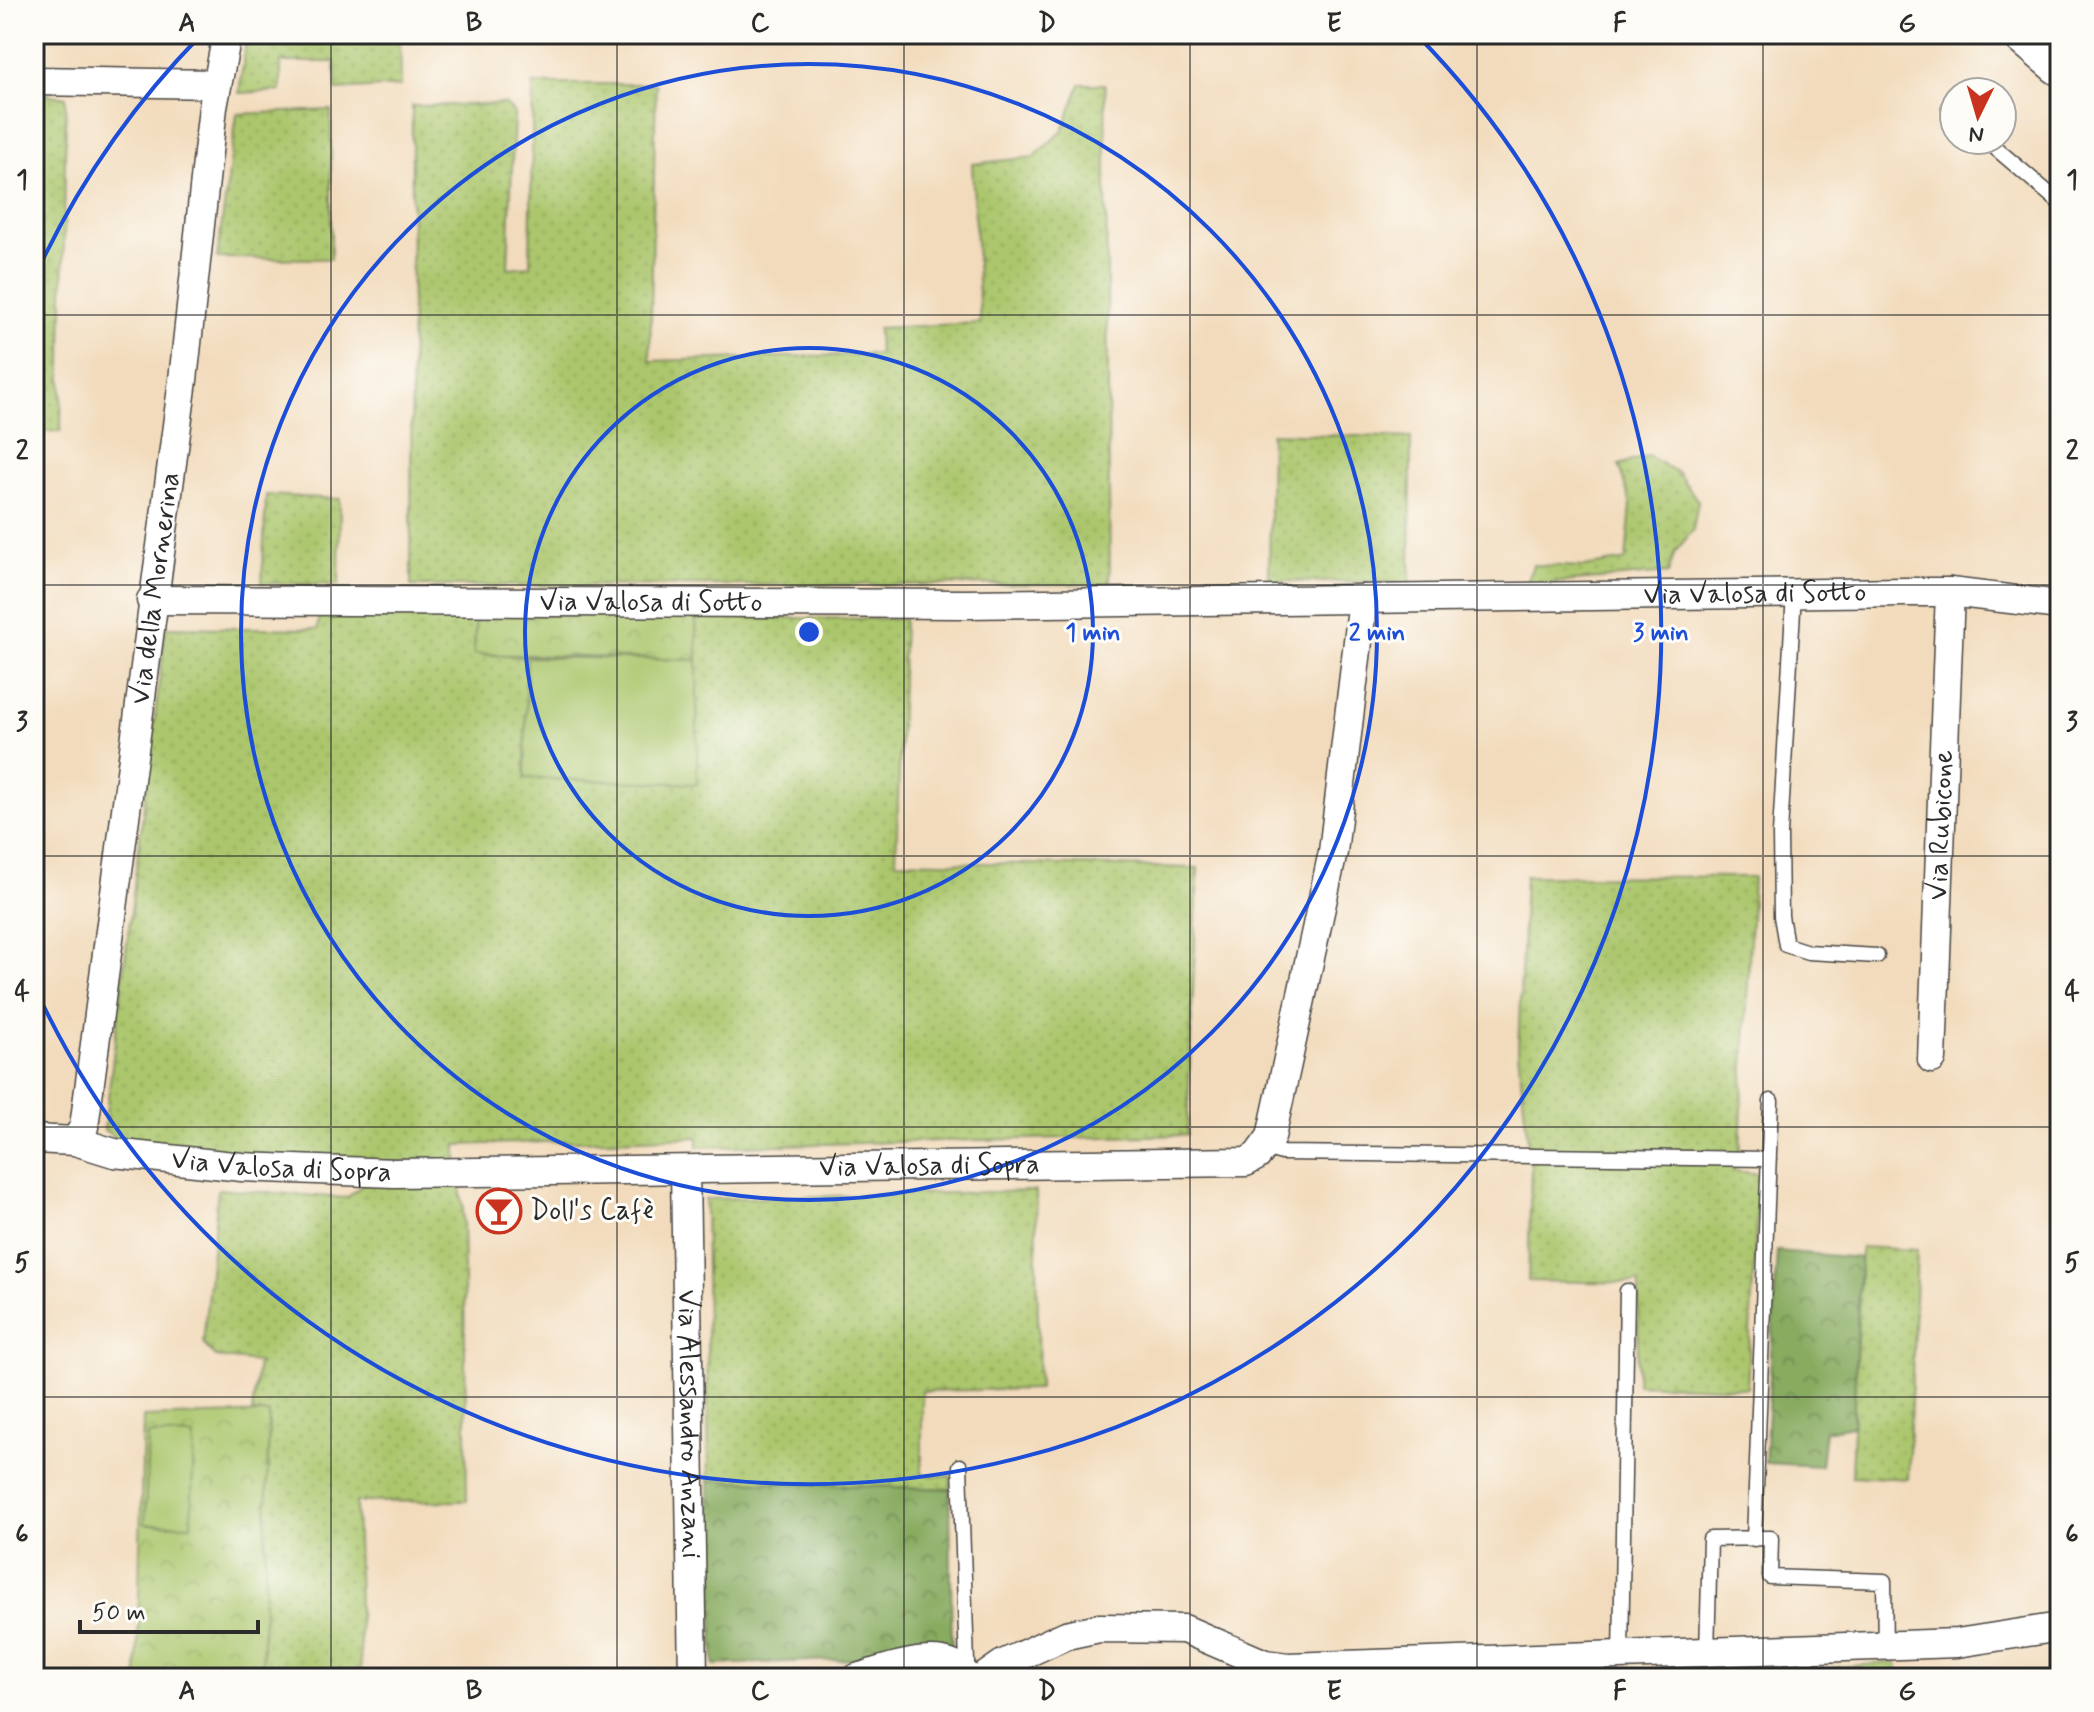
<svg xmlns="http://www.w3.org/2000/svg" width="2094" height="1712" viewBox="0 0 2094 1712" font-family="Mynerve,sans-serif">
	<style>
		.grass { fill: url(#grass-dots); stroke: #6b784c; stroke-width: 2 }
		.forest { fill: url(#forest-crowns); stroke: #5a6b46; stroke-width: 2 }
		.park { fill: url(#park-crowns); stroke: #6b784c; stroke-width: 2 }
		.pitch { fill: #abc66c; stroke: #6b784c; stroke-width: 2 }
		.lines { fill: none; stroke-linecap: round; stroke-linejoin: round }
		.service-casing { stroke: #494541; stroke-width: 17 }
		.minor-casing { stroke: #494541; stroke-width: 31 }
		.motorway-casing { stroke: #494541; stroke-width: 47 }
		.service { stroke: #fff; stroke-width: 14 }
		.minor { stroke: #fff; stroke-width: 28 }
		.motorway { stroke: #fff; stroke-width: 44 }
		.grid { fill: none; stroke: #2b2b2b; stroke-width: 2; stroke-opacity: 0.55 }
		.ring { fill: none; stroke: #1d4ed8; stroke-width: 4 }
		.labels { text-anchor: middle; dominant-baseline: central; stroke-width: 6; stroke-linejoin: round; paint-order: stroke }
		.street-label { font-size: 28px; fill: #2b2b2b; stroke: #fdfcf7 }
		.poi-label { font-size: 28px; fill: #2b2b2b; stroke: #fdfcf7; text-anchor: start }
		.centre { fill: #1d4ed8; stroke: #fdfcf7; stroke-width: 4 }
		.ring-label { font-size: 24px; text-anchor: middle; font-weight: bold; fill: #1d4ed8; stroke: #fdfcf7; stroke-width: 6; stroke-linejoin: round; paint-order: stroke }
		.neatline { fill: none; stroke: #2b2b2b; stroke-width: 3 }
		.grid-label { font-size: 26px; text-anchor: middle; font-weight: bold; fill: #2b2b2b }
	</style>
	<defs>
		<pattern id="grass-dots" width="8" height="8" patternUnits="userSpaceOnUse" patternTransform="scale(2)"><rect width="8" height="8" fill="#abc66c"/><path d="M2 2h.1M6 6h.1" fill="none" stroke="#93aa5e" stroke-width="1.8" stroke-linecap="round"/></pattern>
		<pattern id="forest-crowns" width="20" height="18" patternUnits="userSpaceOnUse" patternTransform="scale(2)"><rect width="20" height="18" fill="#88ab60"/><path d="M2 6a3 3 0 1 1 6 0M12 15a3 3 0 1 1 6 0" fill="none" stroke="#6f8b4f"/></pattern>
		<pattern id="park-crowns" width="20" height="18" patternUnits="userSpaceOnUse" patternTransform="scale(2)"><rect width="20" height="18" fill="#abc66c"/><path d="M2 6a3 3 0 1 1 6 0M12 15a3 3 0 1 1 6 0" fill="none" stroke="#93aa5e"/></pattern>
	</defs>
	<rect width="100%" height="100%" fill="#fdfcf7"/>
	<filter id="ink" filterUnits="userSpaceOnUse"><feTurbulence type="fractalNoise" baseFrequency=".0125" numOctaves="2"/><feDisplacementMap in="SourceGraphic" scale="16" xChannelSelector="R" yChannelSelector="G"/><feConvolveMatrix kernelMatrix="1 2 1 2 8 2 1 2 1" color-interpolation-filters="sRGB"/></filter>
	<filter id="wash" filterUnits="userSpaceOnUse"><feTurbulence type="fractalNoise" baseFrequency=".006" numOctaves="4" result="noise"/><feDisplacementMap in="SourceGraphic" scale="32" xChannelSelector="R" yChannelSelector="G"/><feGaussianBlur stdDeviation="1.8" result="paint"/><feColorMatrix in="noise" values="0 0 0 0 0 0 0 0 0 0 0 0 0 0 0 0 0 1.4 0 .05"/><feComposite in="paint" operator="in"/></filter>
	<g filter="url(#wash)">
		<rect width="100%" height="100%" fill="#f2dbbc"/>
		<!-- grass -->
		<path class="grass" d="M 247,34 L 400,34 L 401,86 L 336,90 L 335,62 L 281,62 L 281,91 L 239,93 Z
			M 533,84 L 656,84 L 650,361 L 879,354 L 878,328 L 980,323 L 972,164 L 1034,157 L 1063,130 L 1080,84 L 1105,84 L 1110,584 L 411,586 L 412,106 L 505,104 L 514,113 L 508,268 L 530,266 Z
			M 34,93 L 66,97 L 61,431 L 34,432 Z
			M 331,110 L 331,259 L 217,258 L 237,114 Z
			M 1271,433 L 1411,438 L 1410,583 L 1269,581 Z
			M 1648,456 L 1678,473 L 1698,501 L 1693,530 L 1675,552 L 1668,573 L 1526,585 L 1533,565 L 1584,567 L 1626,560 L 1631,505 L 1619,465 Z
			M 266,495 L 340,499 L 339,585 L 262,583 Z
			M 476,614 L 474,654 L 527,657 L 526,778 L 697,783 L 696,617 L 904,619 L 896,861 L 1198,868 L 1187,1135 L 698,1147 L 698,1137 L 457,1145 L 457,1162 L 316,1162 L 123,1142 L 104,1130 L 166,627 L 318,629 L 319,615 Z
			M 1525,876 L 1753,877 L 1740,1149 L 1734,1171 L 1759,1174 L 1747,1388 L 1637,1384 L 1639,1283 L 1528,1281 L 1531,1168 L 1518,1052 Z
			M 364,1183 L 460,1187 L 463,1207 L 467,1501 L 356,1502 L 361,1678 L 262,1678 L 269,1413 L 252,1413 L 258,1362 L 216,1357 L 203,1344 L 218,1189 L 347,1198 Z
			M 1036,1191 L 1039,1389 L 922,1391 L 922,1474 L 951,1476 L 950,1489 L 709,1480 L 705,1199 Z
			M 1861,1247 L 1917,1250 L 1908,1479 L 1851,1476 Z
			M 1897,1662 L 1899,1678 L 1807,1678 L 1805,1670 Z"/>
		<!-- forest -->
		<path class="forest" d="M 1777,1251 L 1860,1258 L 1853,1426 L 1825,1431 L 1821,1466 L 1765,1463 Z
			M 709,1480 L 950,1489 L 952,1655 L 714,1665 Z"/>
		<!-- park -->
		<path class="park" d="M 476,614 L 696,616 L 697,660 L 474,654 Z
			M 269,1413 L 262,1678 L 137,1678 L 143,1417 Z"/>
		<!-- pitch -->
		<path class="pitch" d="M 527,657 L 697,660 L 697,784 L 525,778 Z
			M 148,1434 L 194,1436 L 191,1525 L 145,1524 Z"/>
	</g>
	<g filter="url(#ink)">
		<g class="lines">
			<!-- service casing -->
			<g class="service-casing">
				<path id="service" d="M 1949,108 L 1954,112
					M 1986,140 L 2060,203
					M 1794,593 L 1780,834 L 1781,916 L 1786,945 L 1808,952 L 1877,956
					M 1265,1148 L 1282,1153 L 1769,1159
					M 960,1466 L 967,1663
					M 1754,1539 L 1771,1101
					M 1707,1654 L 1710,1539 L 1771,1538 L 1770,1577 L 1884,1581 L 1885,1647
					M 1621,1657 L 1627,1291"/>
			</g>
			<!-- minor casing -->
			<g class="minor-casing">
				<g id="minor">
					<path d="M 34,81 L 216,84"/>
					<path id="s1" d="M 151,600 L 965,604 L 1907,592 L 1950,592 L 2060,605"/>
					<path id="s2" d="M 1932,1059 L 1950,592"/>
					<path id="s3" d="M 34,1139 L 75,1141 L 114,1153 L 242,1167 L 394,1173 L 1246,1162 L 1257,1156 L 1271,1137 L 1333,852 L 1363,599"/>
					<path id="s4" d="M 75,1141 L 84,1127 L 183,380 L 213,107 L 227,34"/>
					<path id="s5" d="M 685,1170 L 693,1678"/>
					<path d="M 857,1678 C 887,1669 946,1645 968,1678"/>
					<path d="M 983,1678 L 1003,1664 L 1066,1635 L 1099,1628 L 1184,1629 L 1265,1664 L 1288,1667 L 1957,1643 L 2060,1627"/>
				</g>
			</g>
			<!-- motorway casing -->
			<g class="motorway-casing">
				<path id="motorway" d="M 2026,34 L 2060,63"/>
			</g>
			<!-- service -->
			<use href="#service" class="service"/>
			<!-- minor -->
			<use href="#minor" class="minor"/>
			<!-- motorway -->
			<use href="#motorway" class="motorway"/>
		</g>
	</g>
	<!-- grid -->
	<path class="grid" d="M 331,34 L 331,1678M 617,34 L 617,1678M 904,34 L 904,1678M 1190,34 L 1190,1678M 1477,34 L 1477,1678M 1763,34 L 1763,1678M 34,315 L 2060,315M 34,585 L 2060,585M 34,856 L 2060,856M 34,1127 L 2060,1127M 34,1397 L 2060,1397"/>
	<!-- distance rings -->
	<g class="ring">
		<circle cx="809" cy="632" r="284"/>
		<circle cx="809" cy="632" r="568"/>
		<path d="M37 272A852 852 0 0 1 201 35M1417 35A852 852 0 1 1 37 992"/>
	</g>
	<!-- icons -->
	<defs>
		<g id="bar-ring" transform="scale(2.3)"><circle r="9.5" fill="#fdfcf7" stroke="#c8321e" stroke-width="1.5"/><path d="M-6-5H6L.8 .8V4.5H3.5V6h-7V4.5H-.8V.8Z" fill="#c8321e"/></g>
	</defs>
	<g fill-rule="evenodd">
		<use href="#bar-ring" x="499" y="1211"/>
	</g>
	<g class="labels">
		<!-- street labels -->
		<g class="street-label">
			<text stroke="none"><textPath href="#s4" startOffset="560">Via della Mornerina</textPath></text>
			<text stroke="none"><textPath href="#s1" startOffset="1604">Via Valosa di Sotto</textPath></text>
			<text stroke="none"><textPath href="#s1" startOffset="500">Via Valosa di Sotto</textPath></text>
			<text stroke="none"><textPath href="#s2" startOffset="234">Via Rubicone</textPath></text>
			<text stroke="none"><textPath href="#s3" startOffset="250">Via Valosa di Sopra</textPath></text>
			<text stroke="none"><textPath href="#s3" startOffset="898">Via Valosa di Sopra</textPath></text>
			<text stroke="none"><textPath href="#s5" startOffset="254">Via Alessandro Anzani</textPath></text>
		</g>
		<!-- poi labels -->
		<g class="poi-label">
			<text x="530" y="1211">Doll's Cafè</text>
		</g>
	</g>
	<circle cx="809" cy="632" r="12" class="centre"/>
	<g class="ring-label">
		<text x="1093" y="640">1 min</text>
		<text x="1377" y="640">2 min</text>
		<text x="1661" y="640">3 min</text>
	</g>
	<!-- margin -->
	<rect width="2094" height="1712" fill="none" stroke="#fdfcf7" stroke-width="88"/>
	<!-- north arrow -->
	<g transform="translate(1978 116) rotate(185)"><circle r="38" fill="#fdfcf7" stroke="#a9a8a5" stroke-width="2"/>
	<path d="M0-6L14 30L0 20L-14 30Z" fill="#c8321e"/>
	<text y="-12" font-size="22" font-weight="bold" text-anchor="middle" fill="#2b2b2b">N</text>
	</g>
	<!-- scale -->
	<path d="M80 1620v12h178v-12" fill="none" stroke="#2b2b2b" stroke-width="4"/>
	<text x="92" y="1620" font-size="24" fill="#2b2b2b" stroke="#fdfcf7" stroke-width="6" paint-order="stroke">50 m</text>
	<rect x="44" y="44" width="2006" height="1624" class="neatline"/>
	<g class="grid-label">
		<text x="187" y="31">A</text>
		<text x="474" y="31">B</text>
		<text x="760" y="31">C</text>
		<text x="1047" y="31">D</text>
		<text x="1334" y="31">E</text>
		<text x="1620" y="31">F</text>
		<text x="1907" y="31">G</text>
		<text x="22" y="188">1</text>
		<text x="2072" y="188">1</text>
		<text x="22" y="459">2</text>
		<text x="2072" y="459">2</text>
		<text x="22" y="730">3</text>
		<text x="2072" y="730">3</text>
		<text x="22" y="1000">4</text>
		<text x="2072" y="1000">4</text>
		<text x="22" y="1271">5</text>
		<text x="2072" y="1271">5</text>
		<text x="22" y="1542">6</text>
		<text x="2072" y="1542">6</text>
		<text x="187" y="1699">A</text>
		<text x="474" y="1699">B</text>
		<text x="760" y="1699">C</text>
		<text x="1047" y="1699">D</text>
		<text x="1334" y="1699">E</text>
		<text x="1620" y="1699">F</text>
		<text x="1907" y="1699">G</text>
	</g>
</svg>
